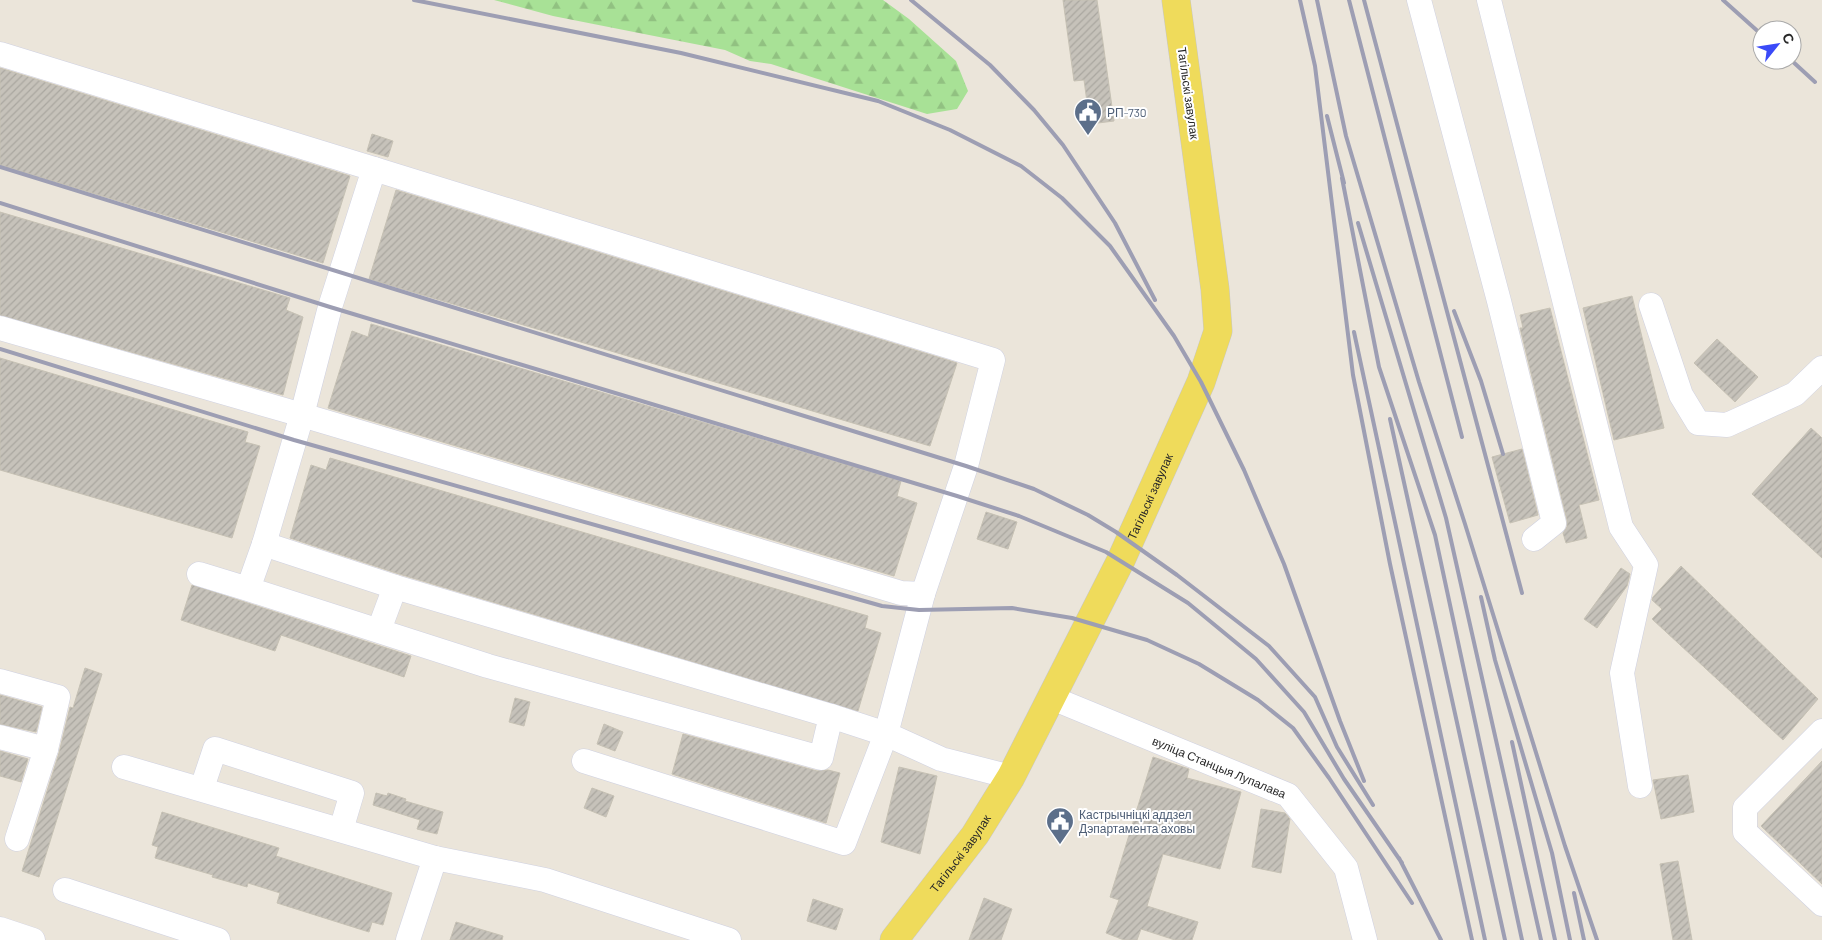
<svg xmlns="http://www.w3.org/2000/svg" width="1822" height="940" viewBox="0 0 1822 940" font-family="Barlow,sans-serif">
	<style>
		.forest { fill: url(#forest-firs) }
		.building { fill: url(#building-hatch); stroke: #c6c1b4 }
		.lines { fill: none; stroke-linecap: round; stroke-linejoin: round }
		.minor-casing { stroke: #cfd1e1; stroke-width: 25 }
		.major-casing { stroke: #c7c7c7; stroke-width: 29 }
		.minor { stroke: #fff; stroke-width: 24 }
		.major { stroke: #efdb5b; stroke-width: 28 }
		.rail { stroke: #9d9eb3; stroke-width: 4 }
		.labels { text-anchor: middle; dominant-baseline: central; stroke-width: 4; stroke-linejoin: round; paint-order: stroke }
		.street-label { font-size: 12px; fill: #282828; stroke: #fff }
		.service-label { font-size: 12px; fill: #4e5e75; stroke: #fff; text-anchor: start }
	</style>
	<defs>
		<pattern id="forest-firs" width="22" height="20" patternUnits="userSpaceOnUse" patternTransform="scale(1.25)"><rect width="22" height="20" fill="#a8e196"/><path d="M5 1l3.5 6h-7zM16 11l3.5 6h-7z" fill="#91c181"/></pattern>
		<pattern id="building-hatch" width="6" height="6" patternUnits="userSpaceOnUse" patternTransform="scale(1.25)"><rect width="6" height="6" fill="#c6c2ba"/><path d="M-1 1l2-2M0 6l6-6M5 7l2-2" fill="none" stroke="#aaa7a0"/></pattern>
	</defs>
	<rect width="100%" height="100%" fill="#ebe5da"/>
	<!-- forest -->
	<path class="forest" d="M 494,0 L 883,0 L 909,19 L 956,61 L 968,91 L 957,109 L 927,114 L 771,64 L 750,61 L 725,50 L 553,16 Z"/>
	<!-- building -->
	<path class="building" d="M 1063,0 L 1097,0 L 1114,121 L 1090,124 L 1084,80 L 1074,81 Z
		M 0,68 L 350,176 L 323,263 L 0,165 Z
		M 372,134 L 393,141 L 388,157 L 367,151 Z
		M 396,190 L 957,363 L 930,446 L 369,279 Z
		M 0,212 L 290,298 L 286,310 L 303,317 L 283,395 L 0,315 Z
		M 1632,296 L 1664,428 L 1614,440 L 1583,308 Z
		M 1550,308 L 1599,500 L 1579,505 L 1587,538 L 1566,543 L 1563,533 L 1567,527 L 1567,520 L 1520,328 L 1523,328 L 1520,315 Z
		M 371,324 L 901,481 L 897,496 L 917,503 L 894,576 L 328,408 L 352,331 L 368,337 Z
		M 1717,339 L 1758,377 L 1735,402 L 1694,363 Z
		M 0,358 L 248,432 L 245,442 L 260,446 L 232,538 L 0,470 Z
		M 1811,428 L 1822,438 L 1822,558 L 1752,494 Z
		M 1522,449 L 1538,515 L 1510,523 L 1492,457 Z
		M 330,458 L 868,616 L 865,628 L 881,633 L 858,711 L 399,574 L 290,538 L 311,465 L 326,470 Z
		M 986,512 L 1017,522 L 1008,549 L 977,539 Z
		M 1681,566 L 1818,699 L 1783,740 L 1652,619 L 1662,609 L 1652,600 L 1653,597 Z
		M 1621,568 L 1630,574 L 1627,586 L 1597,628 L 1584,619 Z
		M 192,585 L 411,656 L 404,677 L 281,635 L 275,651 L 181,620 Z
		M 85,668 L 102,674 L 39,877 L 22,871 L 59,753 L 70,707 L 73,708 Z
		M 0,695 L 42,707 L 36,732 L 0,724 Z
		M 515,698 L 530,702 L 524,726 L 509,722 Z
		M 604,724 L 623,732 L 615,751 L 597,744 Z
		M 683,734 L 817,771 L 828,770 L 840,773 L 826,823 L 672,774 Z
		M 0,751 L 28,759 L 21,782 L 0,776 Z
		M 1153,757 L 1189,769 L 1187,778 L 1241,792 L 1220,869 L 1163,854 L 1147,906 L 1198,922 L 1192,940 L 1175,940 L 1141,929 L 1137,940 L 1124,940 L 1106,933 L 1119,900 L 1110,897 Z
		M 1822,761 L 1822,884 L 1761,826 Z
		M 899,767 L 937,776 L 920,854 L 881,842 Z
		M 1688,775 L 1694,812 L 1661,819 L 1653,780 Z
		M 592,788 L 614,796 L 606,817 L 584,808 Z
		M 376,793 L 387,796 L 388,793 L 406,799 L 405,801 L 443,812 L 437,834 L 417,829 L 420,820 L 373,805 Z
		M 1261,809 L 1285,813 L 1290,819 L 1281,873 L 1252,867 Z
		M 162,812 L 279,848 L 276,856 L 392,893 L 383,925 L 372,922 L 369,932 L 334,921 L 277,903 L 280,893 L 248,883 L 247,887 L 212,877 L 213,875 L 155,858 L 158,847 L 152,845 Z
		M 1678,861 L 1692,940 L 1673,940 L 1660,864 Z
		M 984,898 L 1012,909 L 1001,940 L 969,940 Z
		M 813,899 L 843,909 L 836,930 L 807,921 Z
		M 456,922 L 503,936 L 502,940 L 450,940 Z"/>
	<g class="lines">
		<!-- minor casing -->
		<g class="minor-casing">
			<g id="minor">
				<path d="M 1419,0 L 1499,301 L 1554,523 L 1534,539"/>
				<path d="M 1489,0 L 1621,527 L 1646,565 L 1622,673 L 1640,786"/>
				<path d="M 0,54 L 374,169"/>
				<path d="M 1651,305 L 1681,395 L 1698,423 L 1727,425 L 1795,394 L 1822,368"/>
				<path d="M 0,328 L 302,415 L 901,593 L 923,594"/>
				<path d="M 264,544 L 302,415 L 330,307 L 374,169 L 993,360 L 966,466 L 923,594 L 886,734 L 844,843 L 584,761"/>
				<path d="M 199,574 L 248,589 L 488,666 L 821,758 L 831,716 L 395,587 L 264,544 L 248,589"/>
				<path d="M 379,630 L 395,587"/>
				<path d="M 0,681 L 58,697 L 46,749"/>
				<path id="s1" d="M 1052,698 L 1288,795 L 1346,868 L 1365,940"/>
				<path d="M 831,716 L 886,734 L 941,759 L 1011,777"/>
				<path d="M 1822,731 L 1745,808 L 1745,832 L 1822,904"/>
				<path d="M 0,737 L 46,749 L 17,839"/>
				<path d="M 124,767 L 435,858 L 545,880 L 729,940"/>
				<path d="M 202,788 L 215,749 L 352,793 L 341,830"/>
				<path d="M 65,890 L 218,940"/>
				<path d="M 0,929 L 33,940"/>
				<path d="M 408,940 L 435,858"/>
			</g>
		</g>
		<!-- major casing -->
		<g class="major-casing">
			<g id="major">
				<path id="s2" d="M 894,940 L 975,835 L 1011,777 L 1121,560 L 1201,382 L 1218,331 L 1215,289 L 1176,0"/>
			</g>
		</g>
		<!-- minor -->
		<use href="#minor" class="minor"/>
		<!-- major -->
		<use href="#major" class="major"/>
		<!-- rail -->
		<path class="rail" d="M 414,0 L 681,53 L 878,101 L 950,130 L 1021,166 L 1062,198 L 1110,246 L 1174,336 L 1201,382 L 1244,470 L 1284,564 L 1340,721 L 1364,781
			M 911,0 L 990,65 L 1034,110 L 1063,145 L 1115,223 L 1155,300
			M 1300,0 L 1315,66 L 1353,375 L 1390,564 L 1472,940
			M 1317,0 L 1346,136 L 1419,382 L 1465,524 L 1565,846 L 1597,940
			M 1349,0 L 1462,437
			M 1364,0 L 1522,593
			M 1723,0 L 1762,35
			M 1791,60 L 1815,82
			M 1327,116 L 1344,183
			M 0,167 L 966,466 L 1034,489 L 1088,515 L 1116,532 L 1177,575 L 1269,646 L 1315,697 L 1337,747 L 1373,805
			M 1342,178 L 1379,367 L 1435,535 L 1522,940
			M 0,203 L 330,307 L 957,496 L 1019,516 L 1106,552 L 1188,603 L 1256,659 L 1304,712 L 1344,779 L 1402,863
			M 1358,223 L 1446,518 L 1541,940
			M 1454,311 L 1481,381 L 1503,454
			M 1354,332 L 1485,940
			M 0,349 L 294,440 L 882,606 L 919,610 L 1012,608 L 1072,618 L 1147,640 L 1199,664 L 1258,700 L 1293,728 L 1329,778 L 1412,903
			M 1390,419 L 1505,940
			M 1481,597 L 1495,660 L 1552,853 L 1570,940
			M 1512,742 L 1555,940
			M 1399,858 L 1441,940
			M 1574,893 L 1584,940"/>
	</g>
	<!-- icons -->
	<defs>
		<g id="civic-pin" transform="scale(1.4375)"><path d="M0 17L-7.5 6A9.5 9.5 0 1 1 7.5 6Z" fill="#5c6f8a" stroke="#fff"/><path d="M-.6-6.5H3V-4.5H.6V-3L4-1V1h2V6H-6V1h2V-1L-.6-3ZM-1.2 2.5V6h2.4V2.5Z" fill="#fff"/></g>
	</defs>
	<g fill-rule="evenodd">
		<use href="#civic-pin" x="1088" y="112"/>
		<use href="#civic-pin" x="1060" y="821"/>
	</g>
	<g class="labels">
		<!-- street labels -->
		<g class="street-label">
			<text transform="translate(1189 93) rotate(82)">Тагільскі завулак</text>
			<text stroke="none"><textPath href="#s2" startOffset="514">Тагільскі завулак</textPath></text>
			<text stroke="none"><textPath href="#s1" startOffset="181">вуліца Станцыя Лупалава</textPath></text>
			<text stroke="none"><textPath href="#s2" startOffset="109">Тагільскі завулак</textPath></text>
		</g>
		<!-- service labels -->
		<g class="service-label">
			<text x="1107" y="112">РП-730</text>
			<text x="1079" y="814">Кастрычніцкі аддзел<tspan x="1079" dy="14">Дэпартамента аховы</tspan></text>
		</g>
	</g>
	<!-- north arrow -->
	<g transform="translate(1777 45) rotate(60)"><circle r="24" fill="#ffffff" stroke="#a9a9a9"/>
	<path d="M0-4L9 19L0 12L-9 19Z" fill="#3a4af8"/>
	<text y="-8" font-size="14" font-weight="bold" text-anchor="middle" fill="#282828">С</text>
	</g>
</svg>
